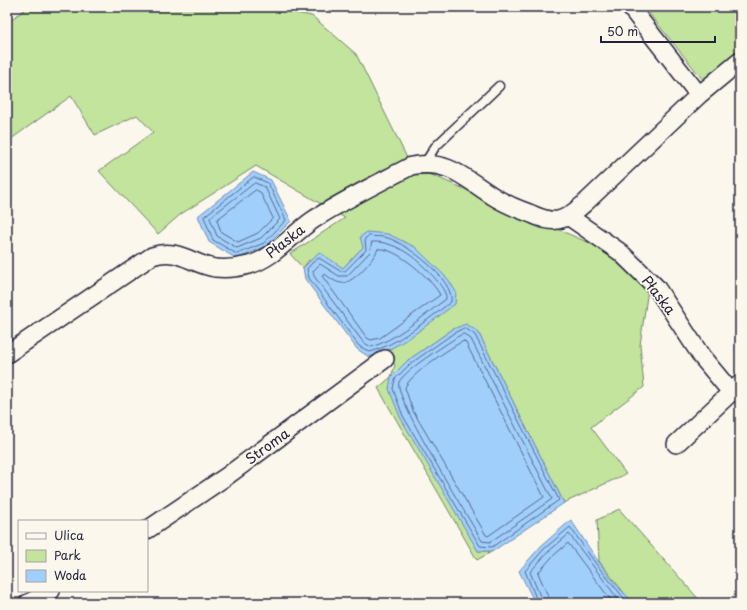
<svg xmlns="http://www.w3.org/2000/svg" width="747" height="610" viewBox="0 0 747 610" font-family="'Playpen Sans',sans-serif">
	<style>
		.green { fill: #c2e49d; stroke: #72836c }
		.water { fill: #a1cffc; stroke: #6e8aaf }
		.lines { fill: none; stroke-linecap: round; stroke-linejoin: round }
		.shore { stroke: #556788; stroke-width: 1 }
		.lane-casing { stroke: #22223b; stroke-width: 11 }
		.street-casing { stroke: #22223b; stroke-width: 20 }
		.lane { stroke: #fbf7ec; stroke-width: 8 }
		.street { stroke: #fbf7ec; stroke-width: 17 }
		.labels { text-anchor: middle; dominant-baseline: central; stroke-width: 3.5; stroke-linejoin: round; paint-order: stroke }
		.street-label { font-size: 14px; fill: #22223b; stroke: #fbf7ec }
	</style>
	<rect width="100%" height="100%" fill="#fbf7ec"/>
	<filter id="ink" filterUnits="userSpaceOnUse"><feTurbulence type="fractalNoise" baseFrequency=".025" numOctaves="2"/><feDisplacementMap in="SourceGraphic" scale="8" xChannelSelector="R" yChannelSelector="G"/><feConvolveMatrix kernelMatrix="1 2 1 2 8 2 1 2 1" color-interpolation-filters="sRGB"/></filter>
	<g filter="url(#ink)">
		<!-- green -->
		<path class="green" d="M 28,7 L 272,7 L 274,9 L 312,16 L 356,54 L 411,166 L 608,251 L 648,289 L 640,345 L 644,387 L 591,427 L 626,474 L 564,503 L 478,332 L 453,329 L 407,361 L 391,377 L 478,551 L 493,551 L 477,560 L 378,388 L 391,377 L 395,365 L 386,352 L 455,303 L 363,247 L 343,268 L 309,260 L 303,268 L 290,254 L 345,218 L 256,166 L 181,214 L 158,234 L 99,171 L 153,132 L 137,115 L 95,135 L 71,96 L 7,142 L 7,23 Z
			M 644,7 L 740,7 L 740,50 L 704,81 Z
			M 619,509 L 702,603 L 635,603 L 628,598 L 599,561 L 597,520 Z"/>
		<!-- water -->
		<path class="water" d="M 253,172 L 271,180 L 291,221 L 266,246 L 237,259 L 209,242 L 198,216 Z
			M 367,232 L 388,234 L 415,247 L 448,279 L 456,292 L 455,304 C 429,323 401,348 369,357 L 357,349 L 305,279 L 303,268 L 319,252 L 343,268 L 363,247 L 360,237 Z
			M 466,324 L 478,332 L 564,503 L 493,551 L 478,551 L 400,417 L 389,389 L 391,377 L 407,361 L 453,329 Z
			M 571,520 C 587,544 612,586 635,603 L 535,603 L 519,571 L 541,546 Z"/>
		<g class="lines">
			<!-- shore -->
			<path class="shore" d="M 254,177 L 268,183 L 286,220 L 264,243 L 237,254 L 213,240 L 204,217 Z
				M 255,183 L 265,187 L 280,219 L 261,238 L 237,248 L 217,236 L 210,218 Z
				M 256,190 L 260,192 L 273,218 L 258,233 L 238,242 L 221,232 L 217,220 Z
				M 369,236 C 375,237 382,236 388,238 C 407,244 455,280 451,302 C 428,319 397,345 370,352 L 359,346 L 309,278 L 307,269 L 312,263 L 319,258 L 340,271 L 345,271 L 366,250 L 365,239 Z
				M 372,242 C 385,241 399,247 410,255 C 420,262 448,288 446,299 C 426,314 394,341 371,347 L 363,342 L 314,276 L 313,271 L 320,264 L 339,276 L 347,276 L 370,252 Z
				M 378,249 C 395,246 433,280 440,295 L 380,338 L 371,340 L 367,338 L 322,276 L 325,274 C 330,278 336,283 342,283 C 354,283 374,259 378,249 Z
				M 465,328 L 475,335 L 559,500 L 492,547 L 480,546 L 403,416 L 393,389 L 395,379 L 410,364 L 454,333 Z
				M 464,334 L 471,339 L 552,499 L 490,542 L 482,541 C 470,520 393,397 399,382 C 405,370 444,346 457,337 Z
				M 464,341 L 466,343 L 544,497 L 488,536 L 486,535 L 413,411 L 405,388 C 407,377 453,345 464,341 Z
				M 538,603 L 525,571 L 544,549 L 570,527 L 596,564 L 628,603
				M 543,603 L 530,572 L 548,552 L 569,534 L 621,603
				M 549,603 L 548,596 L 538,573 L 552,557 L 568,543 L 613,603"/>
			<!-- lane casing -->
			<g class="lane-casing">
				<path id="lane" d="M 425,163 L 435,147 L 499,86"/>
			</g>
			<!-- street casing -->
			<g class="street-casing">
				<path id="street" d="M 630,7 L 699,95
					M 568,216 L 620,252 L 656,287 L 702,357 L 731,392
					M 7,354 L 152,256 C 178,247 191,264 215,268 C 226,269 238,268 249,265 C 274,258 291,235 313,220 C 343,200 379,183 411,166 C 450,159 465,179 496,198 C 506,204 518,209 529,213 C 539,217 548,222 558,220 C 569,218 578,209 586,202 L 699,95 L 740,61
					M 676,444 L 740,384
					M 147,530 L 227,476 L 385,359
					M 28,603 L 51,591"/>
			</g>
			<!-- lane -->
			<use href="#lane" class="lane"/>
			<!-- street -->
			<use href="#street" class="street"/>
		</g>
	</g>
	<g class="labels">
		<!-- street labels -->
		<g class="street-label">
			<text transform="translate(285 241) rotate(-38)">Płaska</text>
			<text transform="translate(659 295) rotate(52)">Płaska</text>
			<text transform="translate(267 446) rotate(-36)">Stroma</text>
		</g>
	</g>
	<!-- margin -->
	<rect width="747" height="610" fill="none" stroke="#fbf7ec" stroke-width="24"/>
	<rect x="12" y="12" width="723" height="586" fill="none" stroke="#22223b" stroke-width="1.5" filter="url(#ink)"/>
	<!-- legend -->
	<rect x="18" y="520" width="130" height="72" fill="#fbf7ec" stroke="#a4a2a5"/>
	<rect x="26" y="533" width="20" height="6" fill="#fbf7ec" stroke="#a4a2a5"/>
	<text x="54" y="540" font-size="12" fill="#22223b">Ulica</text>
	<rect x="26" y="550" width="20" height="12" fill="#c2e49d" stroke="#a4a2a5"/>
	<text x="54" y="560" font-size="12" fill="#22223b">Park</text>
	<rect x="26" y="570" width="20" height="12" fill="#a1cffc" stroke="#a4a2a5"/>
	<text x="54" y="580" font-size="12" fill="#22223b">Woda</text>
	<!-- scale -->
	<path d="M601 36v6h114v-6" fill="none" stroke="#22223b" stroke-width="2"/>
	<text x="607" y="36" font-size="12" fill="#22223b" stroke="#fbf7ec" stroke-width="3" paint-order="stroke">50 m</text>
</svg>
